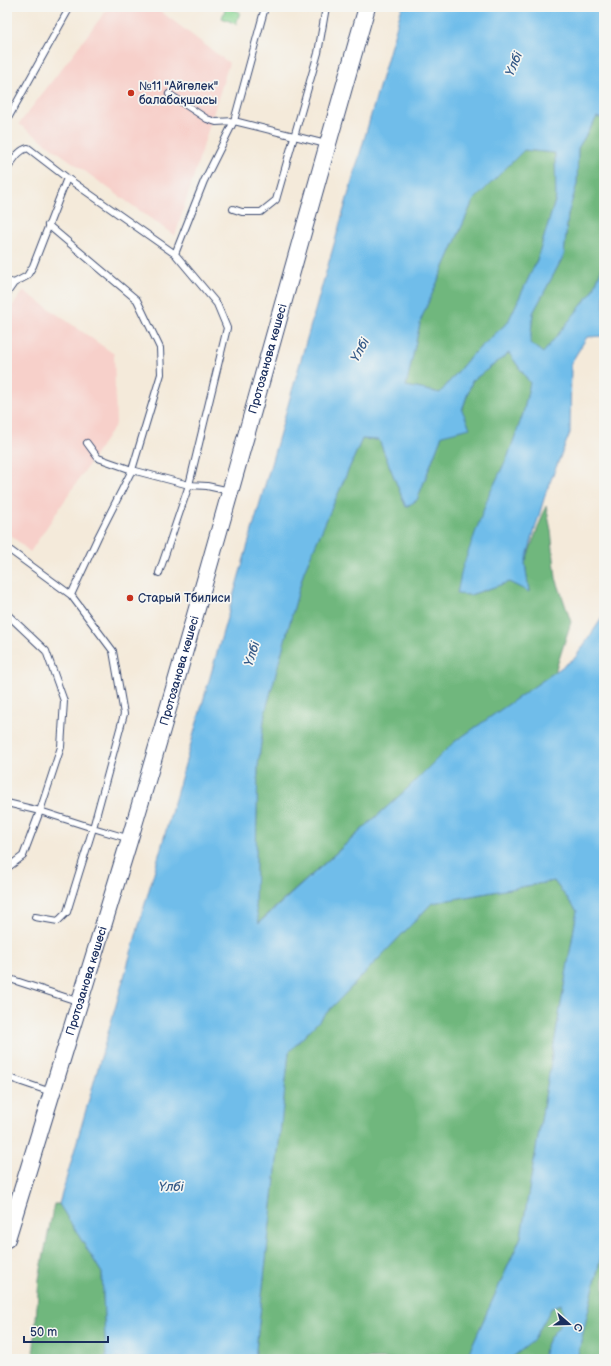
<svg xmlns="http://www.w3.org/2000/svg" width="611" height="1366" viewBox="0 0 611 1366" font-family="'Balsamiq Sans',sans-serif">
	<style>
		.built { fill: #f7d0ca }
		.green { fill: #8bd693; stroke: #538278 }
		.forest { fill: #70b77d; stroke: #46736e }
		.water { fill: #70bdea; stroke: #4676a4; fill-rule: evenodd }
		.lines { fill: none; stroke-linecap: round; stroke-linejoin: round }
		.service-casing { stroke: #3c4b71; stroke-width: 8 }
		.tertiary-casing { stroke: #3c4b71; stroke-width: 18 }
		.service { stroke: #fff; stroke-width: 6 }
		.tertiary { stroke: #fff; stroke-width: 16 }
		.poi-dot { fill: #c8321e; stroke: #f6f6f2; stroke-width: 1.5 }
		.labels { text-anchor: middle; dominant-baseline: central; stroke-width: 3.5; stroke-linejoin: round; paint-order: stroke }
		.poi-label { font-size: 12px; fill: #1b2f5e; stroke: #f6f6f2; text-anchor: start }
		.street-label { font-size: 12px; fill: #1b2f5e; stroke: #f6f6f2 }
		.water-label { font-size: 13px; font-style: italic; fill: #355a88; stroke: #f6f6f2 }
	</style>
	<rect width="100%" height="100%" fill="#f6f6f2"/>
	<filter id="ink" filterUnits="userSpaceOnUse"><feTurbulence type="fractalNoise" baseFrequency=".025" numOctaves="2"/><feDisplacementMap in="SourceGraphic" scale="8" xChannelSelector="R" yChannelSelector="G"/><feConvolveMatrix kernelMatrix="1 2 1 2 8 2 1 2 1" color-interpolation-filters="sRGB"/></filter>
	<filter id="wash" filterUnits="userSpaceOnUse"><feTurbulence type="fractalNoise" baseFrequency=".012" numOctaves="4" result="noise"/><feDisplacementMap in="SourceGraphic" scale="16" xChannelSelector="R" yChannelSelector="G"/><feGaussianBlur stdDeviation="0.9" result="paint"/><feColorMatrix in="noise" values="0 0 0 0 0 0 0 0 0 0 0 0 0 0 0 0 0 1.4 0 .05"/><feComposite in="paint" operator="in"/></filter>
	<g filter="url(#wash)">
		<rect width="100%" height="100%" fill="#f4eada"/>
		<!-- built -->
		<path class="built" d="M 109,7 L 155,7 L 229,63 L 175,236 L 19,124 Z
			M 24,291 L 114,354 L 116,424 L 30,552 L 7,532 L 7,313 Z"/>
		<!-- green -->
		<path class="green" d="M 226,7 L 240,12 L 236,24 L 222,18 Z"/>
		<!-- forest -->
		<path class="forest" d="M 597,117 L 604,119 L 604,263 L 593,291 L 543,354 L 530,343 L 533,313 L 564,255 L 568,214 L 577,184 L 578,148 Z
			M 524,150 L 555,153 L 556,197 L 537,260 L 508,322 L 470,357 L 440,393 L 406,386 L 421,319 L 473,201 Z
			M 509,353 L 530,383 L 523,414 L 508,456 L 489,495 L 457,593 L 470,595 L 509,582 L 529,591 L 525,563 L 546,506 L 551,530 L 556,578 L 571,622 L 555,672 L 453,743 L 408,788 L 258,923 L 255,903 L 258,766 L 265,713 L 304,571 L 362,439 L 379,440 L 406,507 L 417,500 L 442,435 L 462,411 L 472,381 Z
			M 554,881 L 577,911 L 521,1237 L 466,1359 L 255,1359 L 289,1052 L 432,903 Z
			M 54,1204 L 59,1204 L 102,1273 L 106,1359 L 33,1359 L 39,1279 Z
			M 604,1243 L 604,1359 L 577,1359 Z
			M 562,1304 C 567,1327 555,1326 547,1343 C 545,1348 544,1354 543,1359 L 510,1359 L 518,1352 L 552,1307 Z"/>
		<!-- water -->
		<path class="water" d="M 402,7 L 604,7 L 604,119 L 597,117 L 578,148 L 577,184 L 568,214 L 564,255 L 533,313 L 530,343 L 543,353 L 593,291 L 604,263 L 604,336 L 587,337 L 571,363 L 570,433 L 546,492 L 525,563 L 529,592 L 509,582 L 470,595 L 457,594 L 462,569 L 489,495 L 508,456 L 523,414 L 530,383 L 509,353 L 472,381 L 462,410 L 470,428 L 442,435 L 417,500 L 406,507 L 379,440 L 362,439 L 304,571 L 265,713 L 258,766 L 255,903 L 259,923 L 408,788 L 453,743 L 575,658 L 604,615 L 604,1243 L 577,1359 L 543,1359 C 544,1354 545,1348 547,1343 C 554,1328 568,1324 561,1304 L 552,1307 L 533,1341 L 510,1359 L 466,1359 L 521,1237 L 577,911 L 554,881 L 432,903 L 289,1052 L 255,1359 L 106,1359 L 102,1273 L 59,1204 ZM 524,150 L 555,153 L 556,198 L 537,260 L 508,322 L 470,357 L 440,393 L 406,386 L 421,319 L 473,201 Z"/>
	</g>
	<g filter="url(#ink)">
		<g class="lines">
			<!-- service casing -->
			<g class="service-casing">
				<path id="service" d="M 169,94 L 207,119 L 216,122 L 234,121 L 326,144
					M 7,120 L 70,7
					M 7,169 C 13,161 18,150 28,148 L 67,178 L 175,254 L 217,304 L 227,328 L 189,485 L 159,573
					M 233,209 L 242,212 L 261,212 L 276,200 L 318,53 L 326,7
					M 48,225 L 137,300 L 160,348 L 161,374 L 132,470 L 189,485 L 207,486 L 230,491
					M 175,254 L 204,181 L 234,121 L 264,11 L 263,7
					M 7,281 L 14,283 L 27,276 L 33,266 L 67,178
					M 7,293 L 14,283
					M 7,548 L 71,595 L 113,651 L 124,714 L 93,828 L 67,912 L 58,921 L 35,917
					M 71,595 L 98,537 L 132,470 L 98,458 L 87,443
					M 7,614 L 46,651 L 64,701 L 61,747 L 40,811 L 93,828 L 130,839
					M 7,803 L 40,811 L 23,856 L 7,868
					M 7,978 L 80,1002
					M 7,1077 L 51,1092"/>
			</g>
			<!-- tertiary casing -->
			<g class="tertiary-casing">
				<g id="tertiary">
					<path id="s1" d="M 7,1239 C 47,1105 90,972 130,838 C 213,562 287,284 367,7"/>
				</g>
			</g>
			<!-- service -->
			<use href="#service" class="service"/>
			<!-- tertiary -->
			<use href="#tertiary" class="tertiary"/>
		</g>
	</g>
	<!-- markers -->
	<g class="poi-dot">
		<circle cx="131" cy="93" r="4"/>
		<circle cx="130" cy="598" r="4"/>
	</g>
	<g class="labels">
		<!-- poi labels -->
		<g class="poi-label">
			<text x="139" y="86">№11 "Айгөлек"<tspan x="139" dy="14">балабақшасы</tspan></text>
			<text x="138" y="598">Старый Тбилиси</text>
		</g>
		<!-- street labels -->
		<g class="street-label">
			<text stroke="none"><textPath href="#s1" startOffset="918">Протозанова көшесі</textPath></text>
			<text stroke="none"><textPath href="#s1" startOffset="594">Протозанова көшесі</textPath></text>
			<text stroke="none"><textPath href="#s1" startOffset="270">Протозанова көшесі</textPath></text>
		</g>
		<!-- water labels -->
		<g class="water-label">
			<text transform="translate(514 64) rotate(-67)">Үлбі</text>
			<text transform="translate(360 350) rotate(-61)">Үлбі</text>
			<text transform="translate(252 654) rotate(-72)">Үлбі</text>
			<text x="171" y="1187">Үлбі</text>
		</g>
	</g>
	<!-- margin -->
	<rect width="611" height="1366" fill="none" stroke="#f6f6f2" stroke-width="24"/>
	<!-- north arrow -->
	<g transform="translate(569 1324) rotate(110)" stroke="#f6f6f2" stroke-width="3" paint-order="stroke">
	<path d="M0-3L7 15L0 10L-7 15Z" fill="#1b2f5e"/>
	<text y="-6" font-size="11" font-weight="bold" text-anchor="middle" fill="#1b2f5e">С</text>
	</g>
	<!-- scale -->
	<path d="M24 1336v6h84v-6" fill="none" stroke="#1b2f5e" stroke-width="2"/>
	<text x="30" y="1336" font-size="12" fill="#1b2f5e" stroke="#f6f6f2" stroke-width="3" paint-order="stroke">50 m</text>
</svg>
